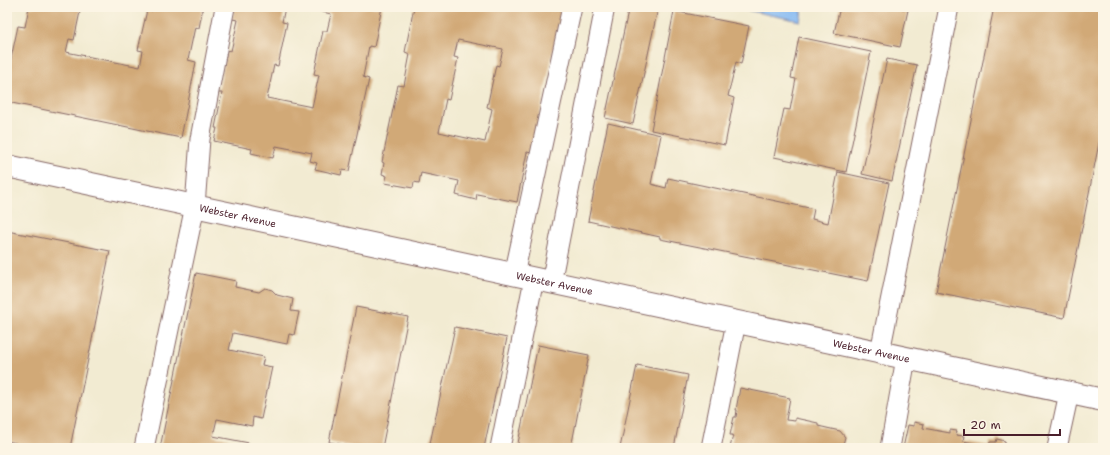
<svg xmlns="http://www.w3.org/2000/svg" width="1110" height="455" viewBox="0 0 1110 455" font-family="'Shantell Sans',sans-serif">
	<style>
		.water { fill: #84b9f3; stroke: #676c8f }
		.building { fill: #d1a977; fill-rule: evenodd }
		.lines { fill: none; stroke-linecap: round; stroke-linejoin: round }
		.service-casing { stroke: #856665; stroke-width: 21 }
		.minor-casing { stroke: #856665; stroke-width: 24 }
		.service { stroke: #fff; stroke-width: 19 }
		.minor { stroke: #fff; stroke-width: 22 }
		.labels { text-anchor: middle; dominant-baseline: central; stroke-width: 4; stroke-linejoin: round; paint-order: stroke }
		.street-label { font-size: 10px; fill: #4a1f2b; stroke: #fcf5e5 }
	</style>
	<rect width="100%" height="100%" fill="#fcf5e5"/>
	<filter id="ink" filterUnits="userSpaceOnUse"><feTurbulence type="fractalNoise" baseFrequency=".025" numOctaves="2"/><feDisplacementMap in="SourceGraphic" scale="8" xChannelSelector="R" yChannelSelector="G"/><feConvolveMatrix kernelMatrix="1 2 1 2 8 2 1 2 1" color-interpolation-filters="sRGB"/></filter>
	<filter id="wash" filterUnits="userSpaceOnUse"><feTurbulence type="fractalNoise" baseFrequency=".012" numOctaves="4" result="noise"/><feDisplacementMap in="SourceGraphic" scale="16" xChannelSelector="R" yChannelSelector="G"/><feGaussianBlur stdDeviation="0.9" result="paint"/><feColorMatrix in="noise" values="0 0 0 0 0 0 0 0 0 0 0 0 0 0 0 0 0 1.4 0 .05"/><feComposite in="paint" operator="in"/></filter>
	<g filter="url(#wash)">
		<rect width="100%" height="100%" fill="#f2ebd2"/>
		<!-- water -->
		<path class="water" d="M 747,7 L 803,7 L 800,21 L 746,10 Z"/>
		<g id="blocks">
			<!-- building -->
			<path class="building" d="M 29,7 L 81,7 L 74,40 L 69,39 L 66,52 L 140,67 L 143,51 L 138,50 L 147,10 L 152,11 L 153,7 L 203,7 L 199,28 L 195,27 L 188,60 L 196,62 L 181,138 L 7,102 L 7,77 L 18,26 L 25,27 Z
				M 235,7 L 285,7 L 282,22 L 287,23 L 278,66 L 274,65 L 267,98 L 312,107 L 319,75 L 314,74 L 323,31 L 327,31 L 331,14 L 301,7 L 382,7 L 374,47 L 369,46 L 363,77 L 369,79 L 349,171 L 342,170 L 341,175 L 315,169 L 317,163 L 310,161 L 312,153 L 276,146 L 273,158 L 251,153 L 252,149 L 214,141 L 217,128 L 215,128 L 222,93 L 218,93 L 227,50 L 231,51 L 238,20 L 232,19 Z
				M 414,7 L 556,7 L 562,8 L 532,153 L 527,152 L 517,202 L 477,194 L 476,200 L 456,195 L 459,181 L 421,173 L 419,183 L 414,182 L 413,188 L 385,183 L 387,176 L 382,174 L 384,163 L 382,162 L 398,85 L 404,86 L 410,54 L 405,52 ZM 458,40 L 503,49 L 499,66 L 496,65 L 487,107 L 492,109 L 485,142 L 439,132 L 446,99 L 449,100 L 458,58 L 454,57 Z
				M 629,7 L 658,8 L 633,124 L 605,118 Z
				M 840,7 L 895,7 L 908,10 L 900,47 L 834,33 Z
				M 994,7 L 1103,7 L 1103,123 L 1064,318 L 936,292 Z
				M 674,11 L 749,26 L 741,64 L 736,62 L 728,96 L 734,98 L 725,145 L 651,130 Z
				M 799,37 L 871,52 L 846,172 L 774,157 L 784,109 L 790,110 L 796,79 L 791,78 Z
				M 887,59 L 917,65 L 892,181 L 862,174 Z
				M 608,123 L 661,135 L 651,184 L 666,188 L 668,178 L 814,209 L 812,219 L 828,223 L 838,172 L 889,183 L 868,281 L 660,239 L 660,237 L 588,221 Z
				M 7,231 L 110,251 L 70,448 L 15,448 L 16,443 L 7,441 Z
				M 196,273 L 236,281 L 235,287 L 259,292 L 265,288 L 272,290 L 277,295 L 293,299 L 291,311 L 299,312 L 294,335 L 289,334 L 287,344 L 233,333 L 229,350 L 264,357 L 262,365 L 272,367 L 261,419 L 253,417 L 252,426 L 217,419 L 213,436 L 249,443 L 248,448 L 160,448 Z
				M 356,307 L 408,317 L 382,448 L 359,448 L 329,442 Z
				M 455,327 L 507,338 L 484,448 L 429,448 Z
				M 538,345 L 589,355 L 571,448 L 517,448 Z
				M 637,365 L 688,375 L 674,448 L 620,448 Z
				M 740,388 L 790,398 L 786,420 L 795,421 L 795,418 L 818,423 L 818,426 L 840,431 L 845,437 L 842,448 L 730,448 L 733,435 L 730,435 L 734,417 L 736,417 L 737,410 L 736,410 Z
				M 914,422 L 924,424 L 923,428 L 950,433 L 950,430 L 957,431 L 956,435 L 964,436 L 963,441 L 989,446 L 990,442 L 996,442 L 997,439 L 1005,441 L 1005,444 L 1019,448 L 903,448 L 908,425 L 914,426 Z"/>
		</g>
	</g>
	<g filter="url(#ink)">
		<use href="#blocks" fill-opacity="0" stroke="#856665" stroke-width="1"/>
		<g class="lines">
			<!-- service casing -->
			<g class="service-casing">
				<path id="service" d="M 514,275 L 572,7
					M 551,283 L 605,7
					M 880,352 L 949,7
					M 144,448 L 195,206 L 200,139 L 225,7
					M 500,448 L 534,279
					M 711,448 L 736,322
					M 890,448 L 906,358
					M 1057,448 L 1069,393"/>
			</g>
			<!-- minor casing -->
			<g class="minor-casing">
				<g id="minor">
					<path id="s1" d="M 7,166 L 1103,400"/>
				</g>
			</g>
			<!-- service -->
			<use href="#service" class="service"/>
			<!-- minor -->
			<use href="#minor" class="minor"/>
		</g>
	</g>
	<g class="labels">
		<!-- street labels -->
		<g class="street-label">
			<text stroke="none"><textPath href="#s1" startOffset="236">Webster Avenue</textPath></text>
			<text stroke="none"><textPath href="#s1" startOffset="560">Webster Avenue</textPath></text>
			<text stroke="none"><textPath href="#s1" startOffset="884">Webster Avenue</textPath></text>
		</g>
	</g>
	<!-- margin -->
	<rect width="1110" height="455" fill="none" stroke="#fcf5e5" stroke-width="24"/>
	<!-- scale -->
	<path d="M964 429v6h96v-6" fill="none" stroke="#4a1f2b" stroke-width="2"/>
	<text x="970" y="429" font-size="12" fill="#4a1f2b" stroke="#fcf5e5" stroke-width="3" paint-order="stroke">20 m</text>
</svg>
